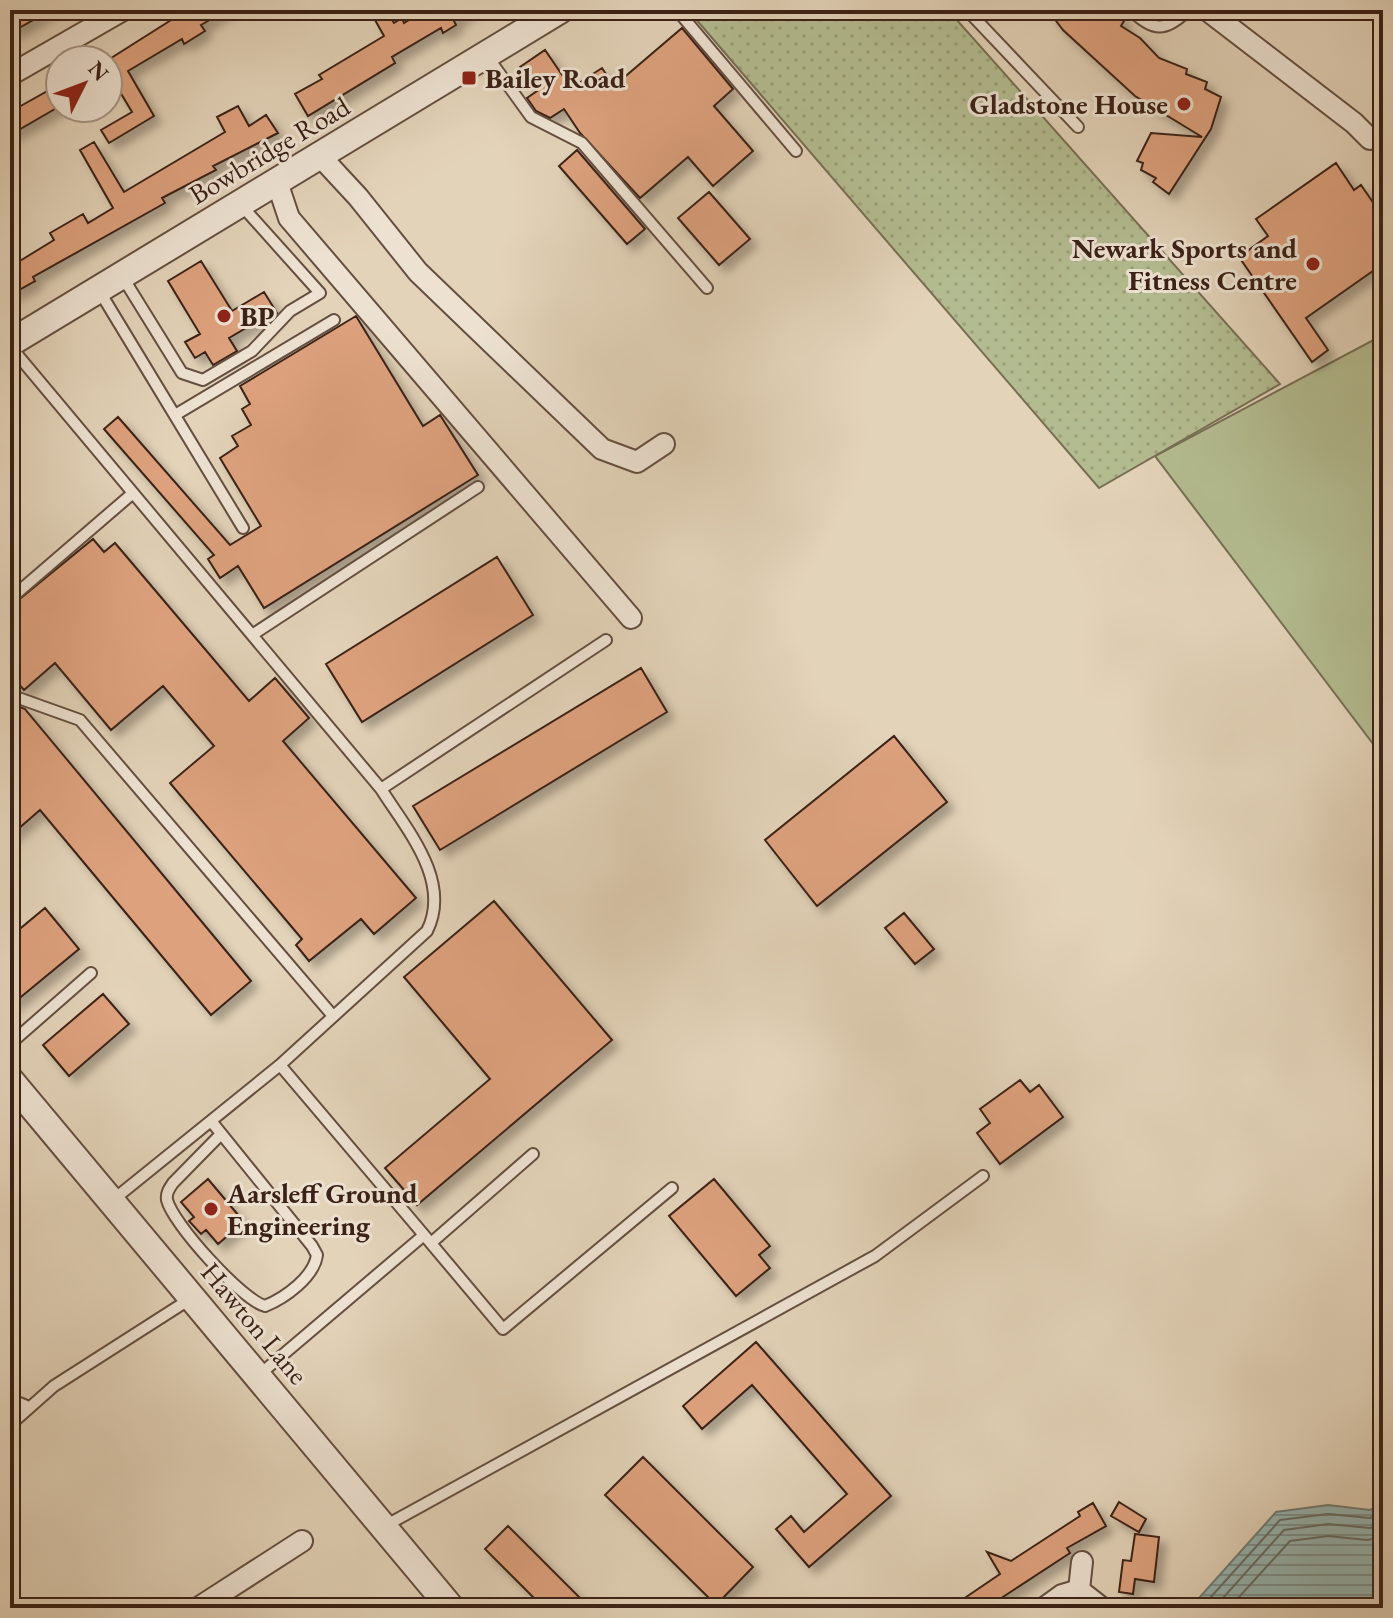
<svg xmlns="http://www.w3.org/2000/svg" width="1393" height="1618" viewBox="0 0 1393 1618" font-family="'EB Garamond',serif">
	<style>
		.green { fill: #b3bc90; stroke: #776e54; stroke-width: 2 }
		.garden { fill: url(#garden-dots); stroke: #776e54; stroke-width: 2 }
		.water { fill: url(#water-rules); stroke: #727b75; stroke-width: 2 }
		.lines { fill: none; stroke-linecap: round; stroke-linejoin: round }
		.shore { stroke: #686c66; stroke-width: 2 }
		.building { fill: #dda17d; stroke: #3b2117; stroke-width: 2; filter: url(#shadow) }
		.service-casing { stroke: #654e40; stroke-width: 14 }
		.minor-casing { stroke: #654e40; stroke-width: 24 }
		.tertiary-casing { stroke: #654e40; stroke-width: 30 }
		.service { stroke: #ede2d2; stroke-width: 10 }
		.minor { stroke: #ede2d2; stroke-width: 20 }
		.tertiary { stroke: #ede2d2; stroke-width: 26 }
		.poi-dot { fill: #8f2418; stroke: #ede2d2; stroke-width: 3 }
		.labels { text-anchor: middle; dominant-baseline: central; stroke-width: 6; stroke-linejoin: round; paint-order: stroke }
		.poi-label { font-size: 28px; font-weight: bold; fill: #3b2117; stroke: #ede2d2; text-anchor: start }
		.street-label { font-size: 28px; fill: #3b2117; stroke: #ede2d2 }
	</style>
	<defs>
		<pattern id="garden-dots" width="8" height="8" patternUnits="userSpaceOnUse" patternTransform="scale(2)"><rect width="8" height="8" fill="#b3bc90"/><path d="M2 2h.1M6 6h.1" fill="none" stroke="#9ba17b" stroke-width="1.8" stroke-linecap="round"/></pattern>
		<pattern id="water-rules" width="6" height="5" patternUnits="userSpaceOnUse" patternTransform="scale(2)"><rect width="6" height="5" fill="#96b7b4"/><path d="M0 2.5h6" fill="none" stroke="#7c9491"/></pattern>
		<filter id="shadow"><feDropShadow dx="7" dy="7" stdDeviation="4" flood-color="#0004"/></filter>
	</defs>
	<rect width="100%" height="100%" fill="#e3d3b9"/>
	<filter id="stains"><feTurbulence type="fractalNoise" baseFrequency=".0025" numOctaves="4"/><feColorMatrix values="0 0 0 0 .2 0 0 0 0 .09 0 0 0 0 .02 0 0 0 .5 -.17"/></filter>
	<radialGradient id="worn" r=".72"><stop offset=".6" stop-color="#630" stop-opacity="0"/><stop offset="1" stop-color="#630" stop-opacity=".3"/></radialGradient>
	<!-- green -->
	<path class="green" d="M 1383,335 L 1383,757 L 1155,456 Z"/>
	<!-- garden -->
	<path class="garden" d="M 688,10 L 948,10 L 1280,384 L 1099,488 Z"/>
	<!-- water -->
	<path class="water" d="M 1383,1504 L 1383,1608 L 1190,1608 L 1276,1512 L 1328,1505 L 1370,1510 Z"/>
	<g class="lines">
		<!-- shore -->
		<path class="shore" d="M 1201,1608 L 1280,1520 L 1328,1514 L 1370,1518 L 1383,1513
			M 1214,1608 L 1284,1530 L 1328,1524 L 1370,1528 L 1383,1524
			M 1229,1608 L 1290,1541 L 1328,1536 L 1367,1540 L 1383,1537"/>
	</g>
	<!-- building -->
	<path class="building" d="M 10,10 L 51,10 L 10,33 Z
		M 187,10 L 227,10 L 201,25 L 205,31 L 184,44 L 182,39 L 128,71 L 154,116 L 109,143 L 101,130 L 132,112 L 108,72 L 108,60 Z
		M 425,10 L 471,10 L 454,21 L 456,25 L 443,33 L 441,28 L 392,57 L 395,63 L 308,116 L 295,94 L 322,79 L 319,75 L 384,36 L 375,20 L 387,12 L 394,23 L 402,18 L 404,23 Z
		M 1048,10 L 1113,10 L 1124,21 L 1121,26 L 1140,38 L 1159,58 L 1187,69 L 1186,74 L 1207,82 L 1205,89 L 1221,97 L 1211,129 L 1169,194 L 1153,182 L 1156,178 L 1141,170 L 1143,163 L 1137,161 L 1151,133 L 1202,137 L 1135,96 L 1063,30 Z
		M 682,28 L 733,89 L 714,106 L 753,151 L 713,186 L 688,157 L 640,198 L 580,133 L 564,109 L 550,118 L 536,111 L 527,98 L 537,91 L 520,67 L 545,50 L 571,88 L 602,68 L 614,86 Z
		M 60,84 L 60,106 L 10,135 L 10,112 Z
		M 238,106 L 249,126 L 266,115 L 278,133 L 213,166 L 216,170 L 162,198 L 165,203 L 33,277 L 35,281 L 10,295 L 10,267 L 54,240 L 50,233 L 83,214 L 88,223 L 113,208 L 80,150 L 94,142 L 124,192 L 225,132 L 217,117 Z
		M 577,150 L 645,229 L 627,244 L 559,166 Z
		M 1336,163 L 1354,190 L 1361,185 L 1372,201 L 1383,194 L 1383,286 L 1373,271 L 1306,318 L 1328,350 L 1312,362 L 1239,257 L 1268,236 L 1256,219 Z
		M 709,192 L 750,239 L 719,265 L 678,218 Z
		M 201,261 L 232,311 L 264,292 L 277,313 L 266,322 L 263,318 L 229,338 L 237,351 L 213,365 L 205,352 L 195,358 L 185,342 L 200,334 L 168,281 Z
		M 356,316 L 423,426 L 440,415 L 478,475 L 264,608 L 238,566 L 220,578 L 208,559 L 214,555 L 104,429 L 118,417 L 230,545 L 261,526 L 220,458 L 238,446 L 232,436 L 251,425 L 242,409 L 250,404 L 240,386 Z
		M 93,539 L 104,552 L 115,543 L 249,701 L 275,678 L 309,718 L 283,741 L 416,898 L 374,934 L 361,919 L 309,961 L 296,945 L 302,939 L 170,783 L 214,746 L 163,686 L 111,730 L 55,663 L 24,690 L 10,674 L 10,633 L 17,627 L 10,619 L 10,607 Z
		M 497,557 L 533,615 L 362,722 L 326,664 Z
		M 641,668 L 667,712 L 440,850 L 413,806 Z
		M 17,706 L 25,709 L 251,981 L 211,1015 L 40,810 L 10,836 L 10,712 Z
		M 894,736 L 947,802 L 817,906 L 765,840 Z
		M 494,901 L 612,1040 L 417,1205 L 385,1168 L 490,1079 L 404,977 Z
		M 45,908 L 79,949 L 10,1006 L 10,937 Z
		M 904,913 L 934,949 L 915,964 L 885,928 Z
		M 103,994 L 129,1024 L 69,1076 L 43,1045 Z
		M 1020,1080 L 1030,1092 L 1039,1085 L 1063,1117 L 1000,1164 L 977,1133 L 990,1123 L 980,1109 Z
		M 208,1179 L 244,1222 L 218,1244 L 206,1230 L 201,1234 L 189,1221 L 194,1217 L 181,1202 Z
		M 714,1179 L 770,1246 L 759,1255 L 770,1268 L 736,1296 L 669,1216 Z
		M 756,1342 L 891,1496 L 809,1567 L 776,1529 L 791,1516 L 804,1532 L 847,1494 L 752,1385 L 702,1429 L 683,1406 Z
		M 643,1457 L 753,1567 L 716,1605 L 605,1495 Z
		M 1119,1502 L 1146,1519 L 1139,1532 L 1111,1516 Z
		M 1093,1503 L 1106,1526 L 1067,1548 L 1070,1553 L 986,1608 L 950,1608 L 1000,1574 L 987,1552 L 1011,1561 L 1080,1516 L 1078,1512 Z
		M 508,1526 L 590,1608 L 544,1608 L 485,1549 Z
		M 1135,1534 L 1159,1537 L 1154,1582 L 1135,1579 L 1133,1594 L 1119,1592 L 1123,1560 L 1131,1561 Z"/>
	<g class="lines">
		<!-- service casing -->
		<g class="service-casing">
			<path id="service" d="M 677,10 L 796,151
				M 967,10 L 1078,127
				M 1131,10 C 1153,32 1166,32 1188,10
				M 487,56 L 531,117 L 582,143 L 707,288
				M 122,276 L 182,373 L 203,380 L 252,351 L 290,311 L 320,293 L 242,206
				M 100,292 L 243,528
				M 10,346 L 381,789 C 407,830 452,881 427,931 L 280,1065 L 113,1200
				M 175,415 L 334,320
				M 10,599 L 133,493
				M 252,635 L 478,487
				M 10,695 L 80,720 L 333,1016
				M 381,789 L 606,640
				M 10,1044 L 91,973
				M 211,1121 L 312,1246 L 317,1255 C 314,1277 285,1298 265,1306 C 242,1300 173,1224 167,1200 C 166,1193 169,1189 173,1183 L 221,1134
				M 424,1235 L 503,1329 L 672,1188
				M 431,1243 L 533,1154
				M 259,1375 L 424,1235 L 280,1065
				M 10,1399 L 29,1407
				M 10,1425 L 54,1386 L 190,1299
				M 385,1526 L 875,1256 L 983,1176"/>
		</g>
		<!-- minor casing -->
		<g class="minor-casing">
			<path id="minor" d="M 1207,10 L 1354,123 L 1370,139
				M 10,75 L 123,10
				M 320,156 L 358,197 L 418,272 L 602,449 L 637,462 L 664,444
				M 277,182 L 289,218 L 631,618
				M 1082,1562 L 1079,1590 L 1102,1608
				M 198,1608 L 302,1541
				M 1044,1608 L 1062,1595 L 1079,1590"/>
		</g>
		<!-- tertiary casing -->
		<g class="tertiary-casing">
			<path id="tertiary" d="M 10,343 L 560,10
				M 10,1080 L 451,1608"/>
		</g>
		<!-- service -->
		<use href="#service" class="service"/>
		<!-- minor -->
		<use href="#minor" class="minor"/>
		<!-- tertiary -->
		<use href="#tertiary" class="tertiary"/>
	</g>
	<!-- markers -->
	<g class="poi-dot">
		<rect x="461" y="70" width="16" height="16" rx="4"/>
		<circle cx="1184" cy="104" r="8"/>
		<circle cx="1313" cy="264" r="8"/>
		<circle cx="224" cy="316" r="8"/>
		<circle cx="211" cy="1209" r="8"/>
	</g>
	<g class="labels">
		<!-- poi labels -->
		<g class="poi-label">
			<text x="485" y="78">Bailey Road</text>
			<text x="1168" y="104" text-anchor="end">Gladstone House</text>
			<text x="1297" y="248" text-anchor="end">Newark Sports and<tspan x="1297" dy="32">Fitness Centre</tspan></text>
			<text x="240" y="316">BP</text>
			<text x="227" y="1193">Aarsleff Ground<tspan x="227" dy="32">Engineering</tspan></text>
		</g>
		<!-- street labels -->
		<g class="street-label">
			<text transform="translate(269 150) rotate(-31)">Bowbridge Road</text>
			<text transform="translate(255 1323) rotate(50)">Hawton Lane</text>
		</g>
	</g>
	<!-- margin -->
	<rect width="1393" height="1618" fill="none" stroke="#e3d3b9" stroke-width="40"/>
	<rect x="12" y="12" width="1369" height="1594" fill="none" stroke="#3b2117" stroke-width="4"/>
	<rect x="20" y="20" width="1353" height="1578" fill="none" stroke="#3b2117" stroke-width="2"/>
	<!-- north arrow -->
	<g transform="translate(84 84) rotate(48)"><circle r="38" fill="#ede2d2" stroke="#a69587" stroke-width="2"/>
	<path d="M0-6L14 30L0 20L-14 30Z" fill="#8f2418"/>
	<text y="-12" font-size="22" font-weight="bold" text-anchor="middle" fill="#3b2117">N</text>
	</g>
	<rect width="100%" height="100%" filter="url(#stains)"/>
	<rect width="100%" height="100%" fill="url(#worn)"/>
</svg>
